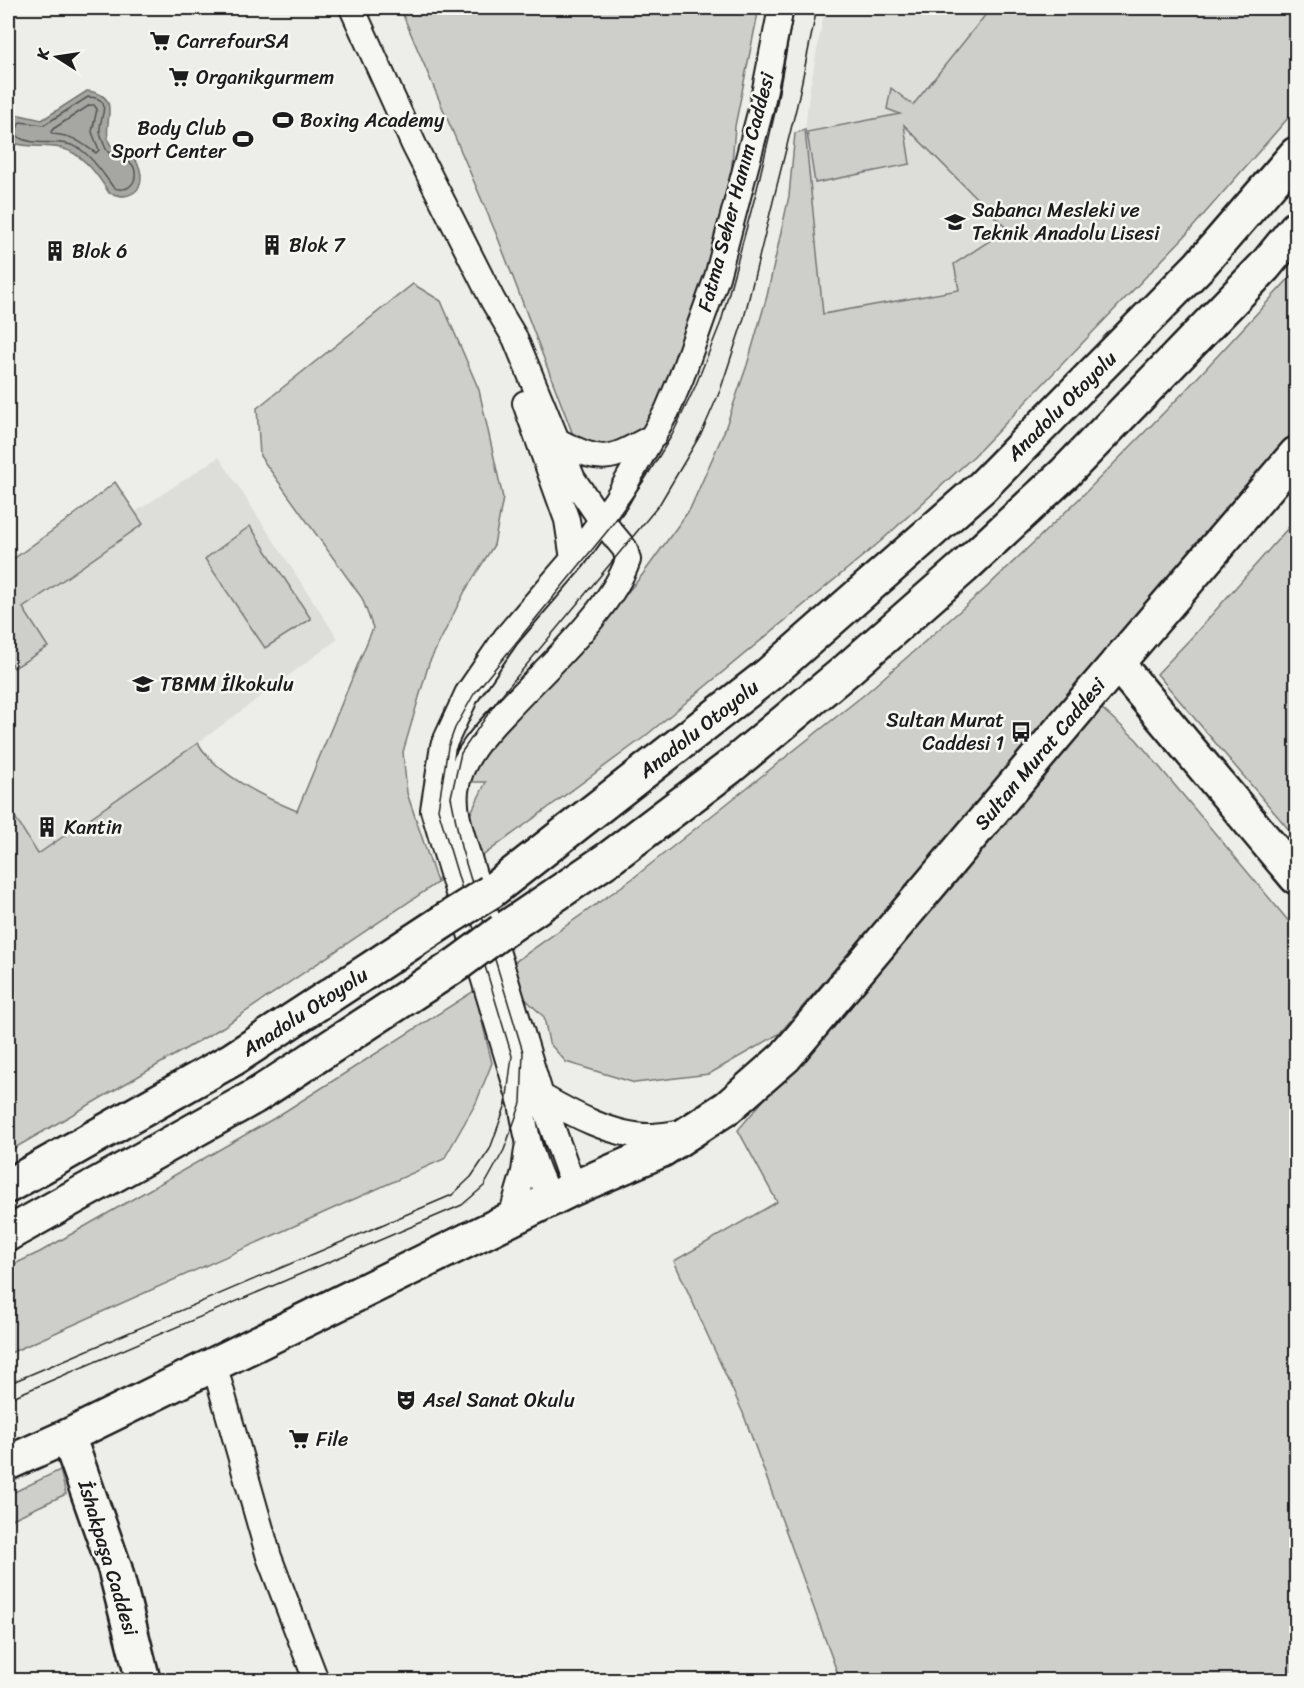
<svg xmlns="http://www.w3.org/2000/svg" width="1304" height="1688" viewBox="0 0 1304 1688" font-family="Sriracha,sans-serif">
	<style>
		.built { fill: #ddddda }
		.green { fill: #cececb; stroke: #757574; stroke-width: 1.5 }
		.water { fill: #a6a6a3; stroke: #6f6f6d; stroke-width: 1.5 }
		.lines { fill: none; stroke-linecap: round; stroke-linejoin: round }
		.shore { stroke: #535352; stroke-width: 1.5 }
		.street-casing { stroke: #1c1c1c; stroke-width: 28 }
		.primary-casing { stroke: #1c1c1c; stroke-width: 38 }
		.highway-casing { stroke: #1c1c1c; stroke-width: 38 }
		.street { stroke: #f6f6f2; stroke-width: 24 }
		.primary { stroke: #f6f6f2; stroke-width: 33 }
		.highway { stroke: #f6f6f2; stroke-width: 33 }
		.tram { stroke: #1c1c1c; stroke-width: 1.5 }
		.highway-bridge-casing { stroke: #1c1c1c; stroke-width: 38; stroke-linecap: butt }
		.highway-bridge { stroke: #f6f6f2; stroke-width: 33 }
		.labels { text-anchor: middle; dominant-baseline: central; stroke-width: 5; stroke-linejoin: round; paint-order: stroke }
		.poi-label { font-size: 20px; fill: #1c1c1c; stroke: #f6f6f2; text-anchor: start }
		.street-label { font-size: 20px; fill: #1c1c1c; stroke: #f6f6f2 }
	</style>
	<rect width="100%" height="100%" fill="#edede9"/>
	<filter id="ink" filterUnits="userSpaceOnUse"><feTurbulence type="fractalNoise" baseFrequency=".0167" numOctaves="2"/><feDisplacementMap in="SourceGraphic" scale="12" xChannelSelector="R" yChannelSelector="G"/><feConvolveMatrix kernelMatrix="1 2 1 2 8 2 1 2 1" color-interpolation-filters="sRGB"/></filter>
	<g filter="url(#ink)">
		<!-- built -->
		<path class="built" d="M 825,8 L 1284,8 L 942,398 L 822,314 L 805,130 L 809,93 Z
			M 219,457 L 338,639 L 198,743 L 38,854 L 8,806 L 8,619 L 143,524 L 135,512 Z"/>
		<!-- green -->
		<path class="green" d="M 400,8 L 759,8 L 735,126 L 726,240 L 654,436 L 580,453 L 498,238 Z
			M 991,8 L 1296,8 L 1296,109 L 1185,236 L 974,456 L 881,541 L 643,738 L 481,857 L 437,883 L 223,1027 L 8,1152 L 8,806 L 38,854 L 198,743 C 217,775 263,797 297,811 L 373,628 L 362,598 L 260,456 L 257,408 L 413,284 L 441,301 L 479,390 L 503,498 L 494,545 L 465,591 L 429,663 L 403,752 L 407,793 L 437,882 L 486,782 L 466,782 L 473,764 L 584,644 L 643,574 L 690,509 L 724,432 L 747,365 L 767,296 L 789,196 L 795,133 L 805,130 L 823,314 L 959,290 L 954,264 L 997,236 L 1005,227 L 904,125 L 910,164 L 815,183 L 807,132 L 900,114 L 887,109 L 891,88 L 913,105 Z
			M 1296,271 L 1296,433 L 779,1034 L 709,1074 L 635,1083 L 566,1062 L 549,1043 L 544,1017 L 512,986 L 479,1009 L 492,1063 L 476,1103 L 444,1159 L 8,1354 L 8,1267 L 40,1252 L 273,1119 L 471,993 L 632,879 L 865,694 L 986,588 L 1081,497 L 1185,391 Z
			M 115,482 L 143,524 L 23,608 L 48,647 L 14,668 L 8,658 L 8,563 L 78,512 Z
			M 1296,519 L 1296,838 L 1157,674 L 1192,637 Z
			M 250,526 L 311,619 L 265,648 L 205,559 Z
			M 1100,707 L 1136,739 L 1296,930 L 1296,1680 L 840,1680 L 743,1413 L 674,1261 L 777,1202 L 738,1130 Z
			M 60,1470 L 66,1494 L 8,1521 L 8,1495 Z"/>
		<!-- water -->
		<path class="water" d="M 87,91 C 138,97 77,146 133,157 C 144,170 146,193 124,196 C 119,196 113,194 109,193 C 98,175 82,152 60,148 C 44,145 29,148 13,143 L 10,131 L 14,116 L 20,115 L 42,120 Z"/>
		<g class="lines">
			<!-- shore -->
			<path class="shore" d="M 88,97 C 115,98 99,116 100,131 C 100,136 104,144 106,149 C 113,160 121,157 129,162 C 137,166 137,181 130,186 C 126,190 117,190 113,187 C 112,186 109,181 108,180 C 101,170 90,156 80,149 C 60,137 36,148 18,137 L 16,131 L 20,122 L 44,125 Z
				M 90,105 L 94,105 L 97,109 L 92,132 L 99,150 L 96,153 C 79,142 75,136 53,134 L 51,132 L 53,129 Z"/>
			<!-- street casing -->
			<g class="street-casing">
				<path id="street" d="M 352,8 L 414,145 L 493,301 L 515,338 L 573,479 L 601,520 L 625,549 L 628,560 C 611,610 546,668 509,708 C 487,731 459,759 456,791 C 454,809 460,828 465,845 L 541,1096 L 574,1188
					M 525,403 L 567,520 L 573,559
					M 558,441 C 604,465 610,460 654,436
					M 541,1096 C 572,1114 613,1136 649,1136 C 661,1136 674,1133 686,1132
					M 551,1200 C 533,1165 527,1141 521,1103 L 433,810 L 443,746 L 467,694 L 506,637 L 573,559 L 616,500 L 667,411 L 681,378 L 717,277 L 761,109 L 781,8
					M 510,1220 L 524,1172 L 527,1149
					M 214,1364 L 269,1557 L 316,1680"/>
			</g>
			<!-- primary casing -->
			<g class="primary-casing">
				<path id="primary" d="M 1117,663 L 1296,877
					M 68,1436 L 115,1569 L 143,1680
					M 8,1463 L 68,1436 L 574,1188 L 662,1150 L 728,1107 L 785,1057 L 1089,696 L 1296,454"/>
			</g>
			<!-- highway casing -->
			<g class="highway-casing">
				<path id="highway" d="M 490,892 L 769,674 L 982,487 L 1200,265 L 1296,154
					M 502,931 L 611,857 L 730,767 L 848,669 L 964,567 L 1065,473 L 1265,266 L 1296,228
					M 8,1186 L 233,1059 L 447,919
					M 8,1234 L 254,1097 L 456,965"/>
			</g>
			<!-- street -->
			<use href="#street" class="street"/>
			<!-- primary -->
			<use href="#primary" class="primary"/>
			<!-- highway -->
			<use href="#highway" class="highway"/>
			<!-- tram -->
			<path class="tram" d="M 8,1384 L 452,1195 L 471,1177 L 490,1149 L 506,1104 L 512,1056 L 438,809 L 448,747 L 455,728 L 474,694 L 609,529 L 645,479 L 672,435 L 695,387 L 721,322 L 756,193 L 776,108 L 794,8
				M 8,1399 L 462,1205 L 484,1186 L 504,1150 L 521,1103 L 523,1052 L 461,847 L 451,797 L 461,753 L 499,698 L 659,505 L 702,432 L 720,391 L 744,318 L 797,105 L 817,8"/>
			<!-- highway-bridge casing -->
			<g class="highway-bridge-casing">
				<path id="highway-bridge" d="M 447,919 L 490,892
					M 456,965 L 502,931"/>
			</g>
			<!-- highway-bridge -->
			<use href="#highway-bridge" class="highway-bridge"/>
		</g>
	</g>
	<!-- icons -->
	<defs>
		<g id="supermarket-bare" transform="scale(1.62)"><path d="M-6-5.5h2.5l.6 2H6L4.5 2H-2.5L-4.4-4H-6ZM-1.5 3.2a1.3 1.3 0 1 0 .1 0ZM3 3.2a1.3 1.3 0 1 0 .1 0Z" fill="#1c1c1c" stroke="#f6f6f2" stroke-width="2.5" paint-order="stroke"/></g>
		<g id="stadium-bare" transform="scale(1.62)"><path d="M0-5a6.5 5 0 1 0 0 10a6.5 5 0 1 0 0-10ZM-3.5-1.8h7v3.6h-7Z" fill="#1c1c1c" stroke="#f6f6f2" stroke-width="2.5" paint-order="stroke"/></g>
		<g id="school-bare" transform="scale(1.62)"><path d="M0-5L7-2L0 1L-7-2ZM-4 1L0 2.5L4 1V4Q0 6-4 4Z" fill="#1c1c1c" stroke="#f6f6f2" stroke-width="2.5" paint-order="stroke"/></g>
		<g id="building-bare" transform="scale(1.62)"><path d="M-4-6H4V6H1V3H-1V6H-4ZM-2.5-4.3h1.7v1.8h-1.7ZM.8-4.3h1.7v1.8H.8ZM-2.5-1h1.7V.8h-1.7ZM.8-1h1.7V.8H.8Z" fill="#1c1c1c" stroke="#f6f6f2" stroke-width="2.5" paint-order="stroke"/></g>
		<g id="bus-bare" transform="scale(1.62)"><path d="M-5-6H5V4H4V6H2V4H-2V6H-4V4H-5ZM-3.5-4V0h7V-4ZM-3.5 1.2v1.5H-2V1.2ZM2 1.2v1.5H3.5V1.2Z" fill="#1c1c1c" stroke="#f6f6f2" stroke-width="2.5" paint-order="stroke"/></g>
		<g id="theatre-bare" transform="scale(1.62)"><path d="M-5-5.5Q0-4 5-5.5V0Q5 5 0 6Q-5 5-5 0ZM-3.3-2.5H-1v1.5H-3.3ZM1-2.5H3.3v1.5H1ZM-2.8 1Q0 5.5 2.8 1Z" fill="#1c1c1c" stroke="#f6f6f2" stroke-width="2.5" paint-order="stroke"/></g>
	</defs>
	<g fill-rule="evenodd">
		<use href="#supermarket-bare" x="160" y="41"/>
		<use href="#supermarket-bare" x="179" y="77"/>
		<use href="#stadium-bare" x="283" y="120"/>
		<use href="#stadium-bare" x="243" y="139"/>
		<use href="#school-bare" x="955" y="222"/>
		<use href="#building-bare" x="272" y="245"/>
		<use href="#building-bare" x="55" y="251"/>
		<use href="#school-bare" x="143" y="684"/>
		<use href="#bus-bare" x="1021" y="732"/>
		<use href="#building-bare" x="47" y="827"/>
		<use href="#theatre-bare" x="406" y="1400"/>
		<use href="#supermarket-bare" x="299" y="1439"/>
	</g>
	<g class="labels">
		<!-- poi labels -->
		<g class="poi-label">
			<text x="177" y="41">CarrefourSA</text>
			<text x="196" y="77">Organikgurmem</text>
			<text x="300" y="120">Boxing Academy</text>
			<text x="226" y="128" text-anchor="end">Body Club<tspan x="226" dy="23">Sport Center</tspan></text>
			<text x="972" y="210">Sabancı Mesleki ve<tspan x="972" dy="23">Teknik Anadolu Lisesi</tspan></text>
			<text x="289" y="245">Blok 7</text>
			<text x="72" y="251">Blok 6</text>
			<text x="160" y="684">TBMM İlkokulu</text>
			<text x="1004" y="720" text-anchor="end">Sultan Murat<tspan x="1004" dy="23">Caddesi 1</tspan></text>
			<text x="64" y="827">Kantin</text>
			<text x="423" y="1400">Asel Sanat Okulu</text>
			<text x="316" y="1439">File</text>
		</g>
		<!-- street labels -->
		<g class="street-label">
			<text transform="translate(736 192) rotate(-75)">Fatma Seher Hanım Caddesi</text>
			<text transform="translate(1062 406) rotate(-45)">Anadolu Otoyolu</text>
			<text transform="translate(699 729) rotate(-38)">Anadolu Otoyolu</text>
			<text transform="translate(1040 754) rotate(-50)">Sultan Murat Caddesi</text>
			<text transform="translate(305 1012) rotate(-33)">Anadolu Otoyolu</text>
			<text transform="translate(108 1558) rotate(73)">İshakpaşa Caddesi</text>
		</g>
	</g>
	<!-- margin -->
	<rect width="1304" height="1688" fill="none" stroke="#f6f6f2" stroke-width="30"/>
	<rect x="15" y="15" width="1274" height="1658" fill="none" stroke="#1c1c1c" stroke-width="2" filter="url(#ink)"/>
	<!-- north arrow -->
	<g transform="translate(57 57) rotate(282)" stroke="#f6f6f2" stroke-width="4.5" paint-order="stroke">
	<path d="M0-4.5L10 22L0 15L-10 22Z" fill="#1c1c1c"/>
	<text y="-9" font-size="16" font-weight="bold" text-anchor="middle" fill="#1c1c1c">K</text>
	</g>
</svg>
